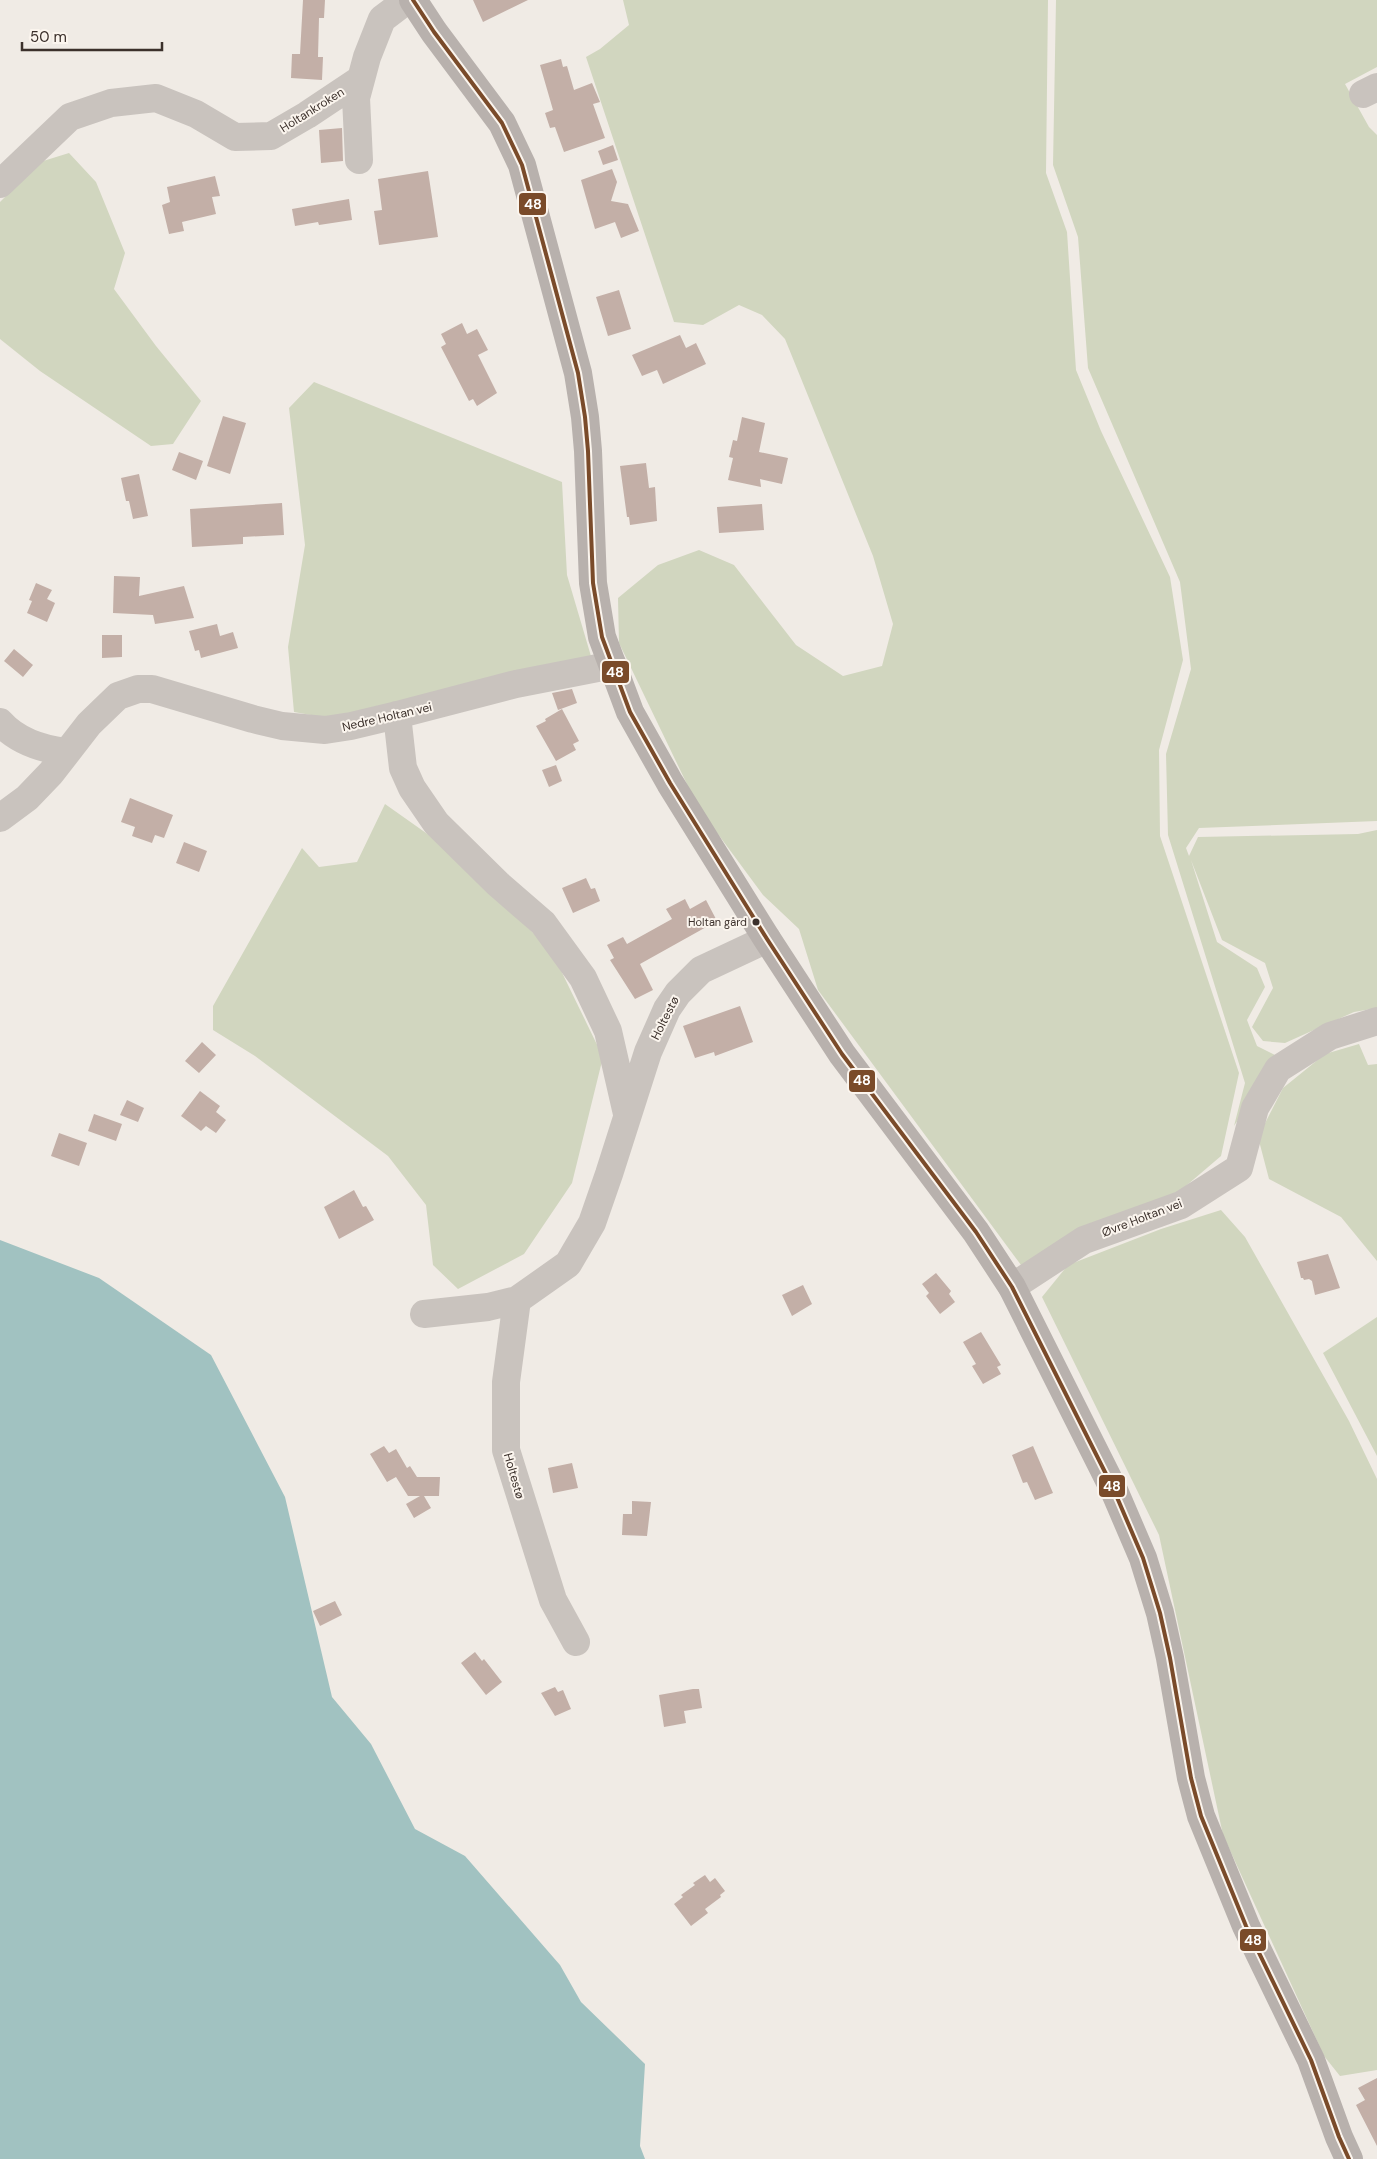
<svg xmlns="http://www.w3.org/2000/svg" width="1377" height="2159" viewBox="0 0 1377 2159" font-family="'DM Sans',sans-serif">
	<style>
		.green { fill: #d1d6bf }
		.water { fill: #a1c2c1 }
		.building { fill: #c3afa7 }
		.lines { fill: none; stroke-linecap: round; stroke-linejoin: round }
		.minor { stroke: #c9c3be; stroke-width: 28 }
		.major { stroke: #b8b1ad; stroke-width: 28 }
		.bus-1-casing { stroke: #fbf5ee; stroke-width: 8 }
		.bus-1 { stroke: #7a4b2a; stroke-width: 4 }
		.bus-dot { fill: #3b302b; stroke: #fbf5ee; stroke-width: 2 }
		.labels { text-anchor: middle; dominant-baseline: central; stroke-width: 4; stroke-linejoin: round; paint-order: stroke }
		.bus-label { font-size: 11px; fill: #3b302b; stroke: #fbf5ee; text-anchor: end }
		.street-label { font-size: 12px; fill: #3b302b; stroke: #fbf5ee }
		.line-badge { stroke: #fbf5ee; stroke-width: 2 }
		.badge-label { font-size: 14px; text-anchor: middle; font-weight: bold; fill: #fff }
	</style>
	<rect width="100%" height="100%" fill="#f0ebe5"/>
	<!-- green -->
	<path class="green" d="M 623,0 L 1048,0 L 1046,173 L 1067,232 L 1076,370 L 1101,431 L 1170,577 L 1183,660 L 1159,750 L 1160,836 L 1239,1073 L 1221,1156 L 1180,1191 L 1021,1265 L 818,990 L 799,929 L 763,895 L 698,807 L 619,643 L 618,598 L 658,565 L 699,550 L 734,565 L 796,645 L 843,676 L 882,666 L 893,624 L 873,556 L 785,339 L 762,315 L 739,305 L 703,325 L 674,322 L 586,57 L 600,49 L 629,25 Z
		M 1056,0 L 1377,0 L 1377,67 L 1345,84 L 1369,127 L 1377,135 L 1377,821 L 1199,828 L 1186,848 L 1189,856 L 1198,837 L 1358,834 L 1377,830 L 1377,1008 L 1354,1012 L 1285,1043 L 1263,1041 L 1252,1027 L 1273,988 L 1265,963 L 1222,940 L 1191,860 L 1217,942 L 1257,968 L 1265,987 L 1247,1020 L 1257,1046 L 1279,1057 L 1234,1126 L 1245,1083 L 1168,835 L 1166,754 L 1191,669 L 1180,582 L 1088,368 L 1078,237 L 1053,165 Z
		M 69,153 L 96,182 L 125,253 L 114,289 L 156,346 L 201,401 L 173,444 L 151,446 L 40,371 L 0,339 L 0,202 L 40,162 Z
		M 314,382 L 562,482 L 567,575 L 593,663 L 333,719 L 294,712 L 288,647 L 305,545 L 289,408 Z
		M 385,804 L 443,845 L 551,950 L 603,1057 L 572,1183 L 524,1254 L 458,1289 L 433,1265 L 426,1205 L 388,1156 L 255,1056 L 213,1030 L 213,1006 L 302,848 L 319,867 L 357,862 Z
		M 1359,1044 L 1368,1065 L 1377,1064 L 1377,1261 L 1341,1217 L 1269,1179 L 1258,1137 L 1283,1088 L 1325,1054 Z
		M 1221,1210 L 1245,1237 L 1349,1421 L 1377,1479 L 1377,2070 L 1340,2076 L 1324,2056 L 1223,1835 L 1159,1535 L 1042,1297 L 1068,1265 L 1161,1229 Z
		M 1377,1317 L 1377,1456 L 1323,1353 Z"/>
	<!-- water -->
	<path class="water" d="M 0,1240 L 99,1278 L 211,1355 L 285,1497 L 332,1697 L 371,1744 L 415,1829 L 465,1856 L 560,1965 L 581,2002 L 645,2064 L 640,2146 L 645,2159 L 0,2159 Z"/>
	<!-- building -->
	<path class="building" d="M 303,0 L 325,0 L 324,18 L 319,18 L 318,57 L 323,57 L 322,80 L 291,78 L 292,54 L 300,54 Z
		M 473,0 L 528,0 L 483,22 Z
		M 561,59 L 563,67 L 567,66 L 574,90 L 592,83 L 600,102 L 593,104 L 605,138 L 564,152 L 555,127 L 550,128 L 545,113 L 553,110 L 540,65 Z
		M 342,128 L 343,161 L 321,163 L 319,130 Z
		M 613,145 L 618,160 L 603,165 L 598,151 Z
		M 612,169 L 617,182 L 611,201 L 628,204 L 639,231 L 621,238 L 615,222 L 595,229 L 581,180 Z
		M 428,171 L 438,237 L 379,245 L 374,211 L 382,210 L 378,179 Z
		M 215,176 L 220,196 L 212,197 L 216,214 L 182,222 L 184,231 L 169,234 L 162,205 L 170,202 L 167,187 Z
		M 349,199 L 352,220 L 319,225 L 318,222 L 295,226 L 292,209 Z
		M 619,290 L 631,329 L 608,336 L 596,297 Z
		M 462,323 L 467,334 L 477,329 L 488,350 L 478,355 L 497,393 L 477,406 L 473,399 L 469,401 L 441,347 L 446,344 L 441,334 Z
		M 680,335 L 686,348 L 696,343 L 706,364 L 663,384 L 657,370 L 642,376 L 632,355 Z
		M 223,416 L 246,423 L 230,474 L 207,466 Z
		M 742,417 L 765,423 L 759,452 L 788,458 L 782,484 L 760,479 L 761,487 L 728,480 L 733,458 L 729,457 L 733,440 L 737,441 Z
		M 179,452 L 203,461 L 196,480 L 172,470 Z
		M 646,463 L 649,488 L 655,487 L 657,521 L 630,525 L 629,517 L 627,517 L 620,466 Z
		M 139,474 L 148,516 L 133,519 L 129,501 L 126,501 L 121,478 Z
		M 282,503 L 284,535 L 243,537 L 243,544 L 192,547 L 190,509 Z
		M 762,504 L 764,530 L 719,533 L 717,507 Z
		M 114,576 L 140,577 L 139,596 L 184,586 L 194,618 L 155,624 L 153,615 L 113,613 Z
		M 36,583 L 52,590 L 47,599 L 55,603 L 47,622 L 27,613 L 32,601 L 29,600 Z
		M 217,624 L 220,636 L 233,632 L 238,648 L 201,658 L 199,650 L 195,651 L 189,631 Z
		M 102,635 L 122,635 L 122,657 L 102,658 Z
		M 14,649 L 33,665 L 23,677 L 4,661 Z
		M 572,689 L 577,703 L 558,710 L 552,693 Z
		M 562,709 L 579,741 L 573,744 L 576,750 L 556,761 L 536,726 L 546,721 L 545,719 Z
		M 556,765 L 562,781 L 549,787 L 542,770 Z
		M 130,798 L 173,815 L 164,838 L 155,835 L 152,843 L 132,836 L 135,827 L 121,822 Z
		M 184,842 L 207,851 L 199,872 L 176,863 Z
		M 586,878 L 591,889 L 595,888 L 600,901 L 573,913 L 562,888 Z
		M 685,899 L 690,909 L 706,900 L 717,921 L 640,964 L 653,990 L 635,999 L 610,960 L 614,958 L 607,945 L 623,937 L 627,944 L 672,919 L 666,909 Z
		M 740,1006 L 753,1042 L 715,1056 L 714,1052 L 695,1058 L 683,1026 Z
		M 202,1042 L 216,1055 L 199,1073 L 185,1061 Z
		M 200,1091 L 220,1106 L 216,1112 L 226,1120 L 216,1133 L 206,1126 L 201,1131 L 181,1116 Z
		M 127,1100 L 144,1108 L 138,1122 L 120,1115 Z
		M 94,1114 L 122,1124 L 116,1141 L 88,1131 Z
		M 59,1133 L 87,1143 L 79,1166 L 51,1156 Z
		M 354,1190 L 363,1207 L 366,1206 L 374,1220 L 339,1239 L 324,1207 Z
		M 1328,1254 L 1340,1288 L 1315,1295 L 1312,1281 L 1309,1279 L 1304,1280 L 1303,1278 L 1301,1278 L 1297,1262 Z
		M 936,1273 L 951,1291 L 949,1294 L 955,1302 L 940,1314 L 926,1296 L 929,1293 L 922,1284 Z
		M 803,1285 L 812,1304 L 792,1316 L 782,1295 Z
		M 981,1332 L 1001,1365 L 997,1367 L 1001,1374 L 983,1384 L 972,1366 L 976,1364 L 963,1342 Z
		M 384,1446 L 389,1453 L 396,1449 L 407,1468 L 410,1466 L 417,1477 L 440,1477 L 439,1496 L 424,1496 L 431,1508 L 414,1518 L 406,1504 L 420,1496 L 408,1496 L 396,1477 L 387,1482 L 370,1454 Z
		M 1033,1446 L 1053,1493 L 1035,1500 L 1027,1482 L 1023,1483 L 1012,1455 Z
		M 572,1463 L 578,1488 L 553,1493 L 548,1468 Z
		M 632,1501 L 651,1502 L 647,1536 L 622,1535 L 623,1514 L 632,1514 Z
		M 335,1601 L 342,1615 L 320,1626 L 313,1611 Z
		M 475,1652 L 482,1661 L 484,1659 L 502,1682 L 486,1695 L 461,1663 Z
		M 555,1687 L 558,1692 L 563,1690 L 571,1709 L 555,1716 L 541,1693 Z
		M 693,1689 L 699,1689 L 702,1708 L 684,1711 L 686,1723 L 664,1727 L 659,1695 Z
		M 705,1875 L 710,1882 L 715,1878 L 725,1891 L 720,1895 L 721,1897 L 705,1909 L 708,1913 L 691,1926 L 674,1904 L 683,1897 L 681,1895 L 695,1885 L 693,1883 Z
		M 1377,2078 L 1377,2146 L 1356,2105 L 1365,2100 L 1358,2088 Z"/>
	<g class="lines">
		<!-- minor -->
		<path class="minor" d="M 1363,94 L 1377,87
			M 359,160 L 356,98 L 367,57 L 382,19 L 407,0
			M 0,184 L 70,117 L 111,103 L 156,98 L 196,114 L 235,137 L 271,136 L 307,115 L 361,79
			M 397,715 L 403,768 L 412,788 L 436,823 L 498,884 L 543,923 L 583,978 L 608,1031 L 627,1114
			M 0,722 C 17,741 41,749 67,752
			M 0,818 L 27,798 L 51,773 L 89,724 L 118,696 L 138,689 L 152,689 L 253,719 L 282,726 L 325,730 L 351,726 L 397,715 L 516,684 L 613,665
			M 1012,1287 L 1084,1240 L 1181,1205 L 1239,1168 L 1255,1108 L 1278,1069 L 1330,1036 L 1377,1021
			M 517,1300 L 506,1382 L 506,1450 L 553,1600 L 576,1642
			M 424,1314 L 488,1307 L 517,1300 L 568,1264 L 592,1223 L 609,1174 L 648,1052 L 667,1009 L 678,993 L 701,970 L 767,939"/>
		<!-- major -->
		<path class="major" d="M 413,0 L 434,32 L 502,123 L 522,165 L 578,373 L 585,417 L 588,451 L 593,583 L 602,637 L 630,712 L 670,783 L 767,939 L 842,1054 L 976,1232 L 1012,1287 L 1113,1488 L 1143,1558 L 1160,1613 L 1170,1658 L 1191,1778 L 1201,1816 L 1246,1926 L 1311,2060 L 1339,2137 L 1349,2159"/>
		<!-- bus-1 casing -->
		<g class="bus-1-casing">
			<path id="bus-1" d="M 413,0 L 434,32 L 502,123 L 522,165 L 578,373 L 585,417 L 588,451 L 593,583 L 602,637 L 630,712 L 670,783 L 767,939 L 842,1054 L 976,1232 L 1012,1287 L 1113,1488 L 1143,1558 L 1160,1613 L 1170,1658 L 1191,1778 L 1201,1816 L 1246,1926 L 1311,2060 L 1339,2137 L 1349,2159"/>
		</g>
		<!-- bus-1 -->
		<use href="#bus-1" class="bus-1"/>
	</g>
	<!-- markers -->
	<circle class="bus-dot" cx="756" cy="922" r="4.5"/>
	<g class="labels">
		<!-- bus labels -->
		<g class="bus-label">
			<text x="747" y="922">Holtan gård</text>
		</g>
		<!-- street labels -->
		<g class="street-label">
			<text transform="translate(312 110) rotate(-32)">Holtankroken</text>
			<text transform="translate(387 717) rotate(-13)">Nedre Holtan vei</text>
			<text transform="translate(665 1018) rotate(-63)">Holtestø</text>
			<text transform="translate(1142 1218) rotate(-21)">Øvre Holtan vei</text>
			<text transform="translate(514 1476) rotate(74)">Holtestø</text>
		</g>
	</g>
	<g class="line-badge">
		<rect x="518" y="192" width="29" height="24" rx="5" fill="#7a4b2a"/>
		<rect x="601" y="660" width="29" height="24" rx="5" fill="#7a4b2a"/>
		<rect x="848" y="1069" width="28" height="24" rx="5" fill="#7a4b2a"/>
		<rect x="1098" y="1474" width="28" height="24" rx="5" fill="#7a4b2a"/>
		<rect x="1239" y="1928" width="28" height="24" rx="5" fill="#7a4b2a"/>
	</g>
	<g class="badge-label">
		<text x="533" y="209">48</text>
		<text x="615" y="677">48</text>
		<text x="862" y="1085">48</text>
		<text x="1112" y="1491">48</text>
		<text x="1253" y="1945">48</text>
	</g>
	<!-- scale -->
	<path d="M22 42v8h140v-8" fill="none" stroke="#3b302b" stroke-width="2.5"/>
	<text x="30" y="42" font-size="15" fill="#3b302b" stroke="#fbf5ee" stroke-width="4" paint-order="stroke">50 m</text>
</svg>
